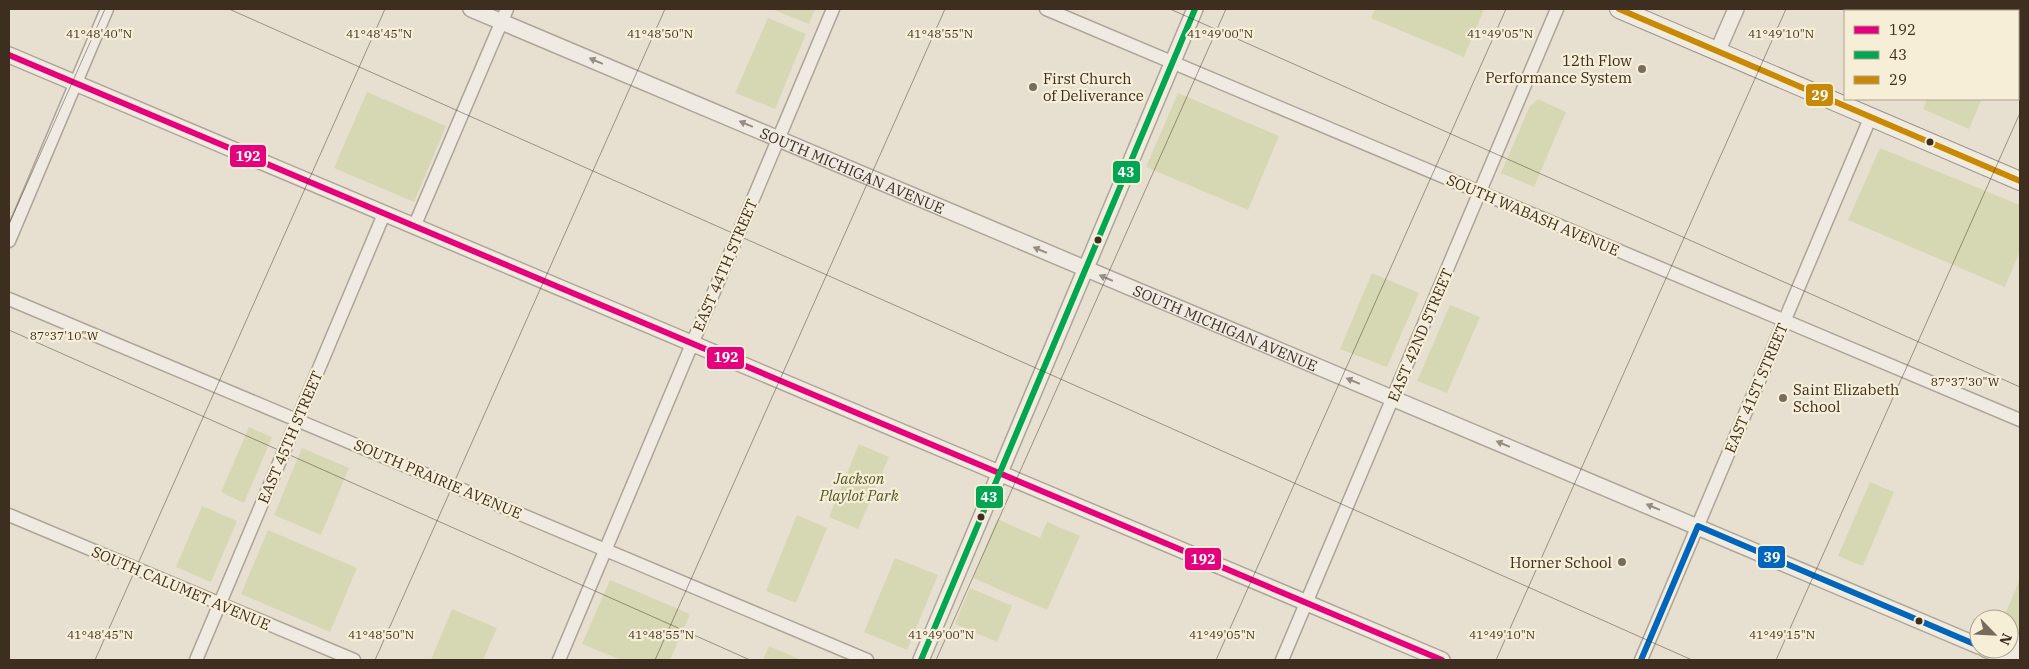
<svg xmlns="http://www.w3.org/2000/svg" width="2029" height="669" viewBox="0 0 2029 669" font-family="'IBM Plex Serif',serif">
	<style>
		.green { fill: #d6d7b3 }
		.lines { fill: none; stroke-linecap: round; stroke-linejoin: round }
		.minor-casing { stroke: #ada599; stroke-width: 15 }
		.tertiary-casing { stroke: #ada599; stroke-width: 18 }
		.secondary-casing { stroke: #9c958a; stroke-width: 20 }
		.minor { stroke: #efebe3; stroke-width: 12 }
		.tertiary { stroke: #efebe3; stroke-width: 15 }
		.secondary { stroke: #efebe3; stroke-width: 18 }
		.bus-1-casing { stroke: #f7eed8; stroke-width: 10 }
		.bus-2-casing { stroke: #f7eed8; stroke-width: 10 }
		.bus-3-casing { stroke: #f7eed8; stroke-width: 10 }
		.bus-4-casing { stroke: #f7eed8; stroke-width: 10 }
		.bus-1 { stroke: #e5007d; stroke-width: 6 }
		.bus-2 { stroke: #00a651; stroke-width: 6 }
		.bus-3 { stroke: #c88808; stroke-width: 6 }
		.bus-4 { stroke: #0065bd; stroke-width: 6 }
		.oneway { fill: #968c82 }
		.ticks { fill: none; stroke: #3d2e20; stroke-width: 1; stroke-opacity: 0.45 }
		.poi-dot { fill: #786c5e; stroke: #f7eed8; stroke-width: 2 }
		.bus-dot { fill: #3d2e20; stroke: #f7eed8; stroke-width: 2 }
		.labels { text-anchor: middle; dominant-baseline: central; stroke-width: 4.5; stroke-linejoin: round; paint-order: stroke }
		.poi-label { font-size: 15px; fill: #3d2e20; stroke: #f7eed8; text-anchor: end }
		.street-label { font-size: 15px; fill: #3d2e20; stroke: #f7eed8 }
		.park-label { font-size: 15px; font-style: italic; fill: #4d5a26; stroke: #f7eed8 }
		.ticks-label { font-size: 12px; text-anchor: middle; fill: #3d2e20; stroke: #f7eed8; stroke-width: 4.5; stroke-linejoin: round; paint-order: stroke }
		.line-badge { stroke: #f7eed8; stroke-width: 2 }
		.badge-label { font-size: 14px; text-anchor: middle; font-weight: bold; fill: #fff }
	</style>
	<rect width="100%" height="100%" fill="#e7e0d1"/>
	<!-- green -->
	<path class="green" d="M 772,9 L 815,9 L 809,24 Z
		M 1375,9 L 1484,9 L 1464,57 L 1371,18 Z
		M 768,18 L 806,34 L 775,109 L 735,93 Z
		M 367,92 L 446,126 L 414,202 L 334,168 Z
		M 1178,93 L 1279,136 L 1248,210 L 1146,167 Z
		M 1538,99 L 1566,112 L 1534,187 L 1501,173 L 1530,106 Z
		M 1927,99 L 1982,99 L 1969,129 L 1923,109 Z
		M 1880,148 L 2020,205 L 2020,251 L 2005,287 L 1848,220 Z
		M 1372,273 L 1419,293 L 1387,367 L 1340,349 Z
		M 1450,305 L 1480,317 L 1447,393 L 1417,381 Z
		M 249,427 L 272,437 L 244,503 L 221,492 Z
		M 859,444 L 889,457 L 858,529 L 829,517 Z
		M 302,448 L 349,468 L 321,535 L 274,515 Z
		M 1870,482 L 1894,492 L 1863,566 L 1838,556 Z
		M 202,506 L 237,521 L 211,582 L 176,567 Z
		M 797,515 L 827,528 L 796,603 L 766,591 Z
		M 997,519 L 1040,538 L 1047,522 L 1080,536 L 1047,610 L 973,578 Z
		M 268,530 L 357,568 L 330,632 L 241,594 Z
		M 895,558 L 938,575 L 907,650 L 864,632 Z
		M 2020,579 L 2020,633 L 2009,629 L 2009,619 L 2003,619 Z
		M 610,580 L 690,614 L 670,660 L 621,660 L 582,644 Z
		M 970,588 L 1012,606 L 997,642 L 955,624 Z
		M 452,609 L 497,628 L 483,660 L 431,660 Z
		M 769,646 L 799,659 L 799,660 L 763,660 Z"/>
	<g class="lines">
		<!-- minor casing -->
		<g class="minor-casing">
			<path id="minor" d="M 1046,9 L 2020,420
				M 414,227 L 507,9
				M 9,241 L 107,9
				M 9,299 L 867,660
				M 9,515 L 354,660
				M 196,660 L 384,214
				M 559,660 L 833,9
				M 1282,660 L 1557,9
				M 1641,660 L 1871,116
				M 2012,660 L 2020,640"/>
		</g>
		<!-- tertiary casing -->
		<g class="tertiary-casing">
			<g id="tertiary">
				<path id="s1" d="M 471,9 L 1979,646"/>
				<path d="M 1718,50 L 1736,9"/>
				<path d="M 9,55 L 1442,660"/>
				<path d="M 1985,649 L 2012,660"/>
				<path d="M 921,660 L 1195,9"/>
			</g>
		</g>
		<!-- secondary casing -->
		<g class="secondary-casing">
			<path id="secondary" d="M 1619,9 L 2020,181"/>
		</g>
		<!-- minor -->
		<use href="#minor" class="minor"/>
		<!-- tertiary -->
		<use href="#tertiary" class="tertiary"/>
		<!-- secondary -->
		<use href="#secondary" class="secondary"/>
		<!-- bus-1 casing -->
		<g class="bus-1-casing">
			<path id="bus-1" d="M 9,55 L 1442,660"/>
		</g>
		<!-- bus-2 casing -->
		<g class="bus-2-casing">
			<path id="bus-2" d="M 921,660 L 1195,9"/>
		</g>
		<!-- bus-3 casing -->
		<g class="bus-3-casing">
			<path id="bus-3" d="M 1619,9 L 2020,181"/>
		</g>
		<!-- bus-4 casing -->
		<g class="bus-4-casing">
			<path id="bus-4" d="M 1641,660 L 1698,526 L 1979,646"/>
		</g>
		<!-- bus-1 -->
		<use href="#bus-1" class="bus-1"/>
		<!-- bus-2 -->
		<use href="#bus-2" class="bus-2"/>
		<!-- bus-3 -->
		<use href="#bus-3" class="bus-3"/>
		<!-- bus-4 -->
		<use href="#bus-4" class="bus-4"/>
	</g>
	<!-- one-way arrows -->
	<defs><path id="oneway-solid" d="M-6-.8H1V-3.2L6.5 0L1 3.2V.8H-6Z" transform="scale(1.25)"/></defs>
	<g class="oneway">
		<use href="#oneway-solid" transform="translate(596 61) rotate(-157)"/>
		<use href="#oneway-solid" transform="translate(746 124) rotate(-157)"/>
		<use href="#oneway-solid" transform="translate(1040 250) rotate(-157)"/>
		<use href="#oneway-solid" transform="translate(1106 278) rotate(-157)"/>
		<use href="#oneway-solid" transform="translate(1353 381) rotate(-157)"/>
		<use href="#oneway-solid" transform="translate(1503 444) rotate(-157)"/>
		<use href="#oneway-solid" transform="translate(1653 507) rotate(-157)"/>
	</g>
	<!-- ticks -->
	<path class="ticks" d="M 229,9 L 1692,660M 1170,9 L 2020,387M 9,224 L 105,9M 9,330 L 750,660M 95,660 L 385,9M 375,660 L 665,9M 655,660 L 945,9M 936,660 L 1226,9M 1216,660 L 1506,9M 1496,660 L 1786,9M 1776,660 L 2020,113"/>
	<!-- markers -->
	<g class="poi-dot">
		<circle cx="1642" cy="69" r="5"/>
		<circle cx="1033" cy="87" r="5"/>
		<circle cx="1783" cy="398" r="5"/>
		<circle cx="1622" cy="562" r="5"/>
	</g>
	<g class="bus-dot">
		<circle cx="1930" cy="142" r="4.5"/>
		<circle cx="1098" cy="240" r="4.5"/>
		<circle cx="981" cy="517" r="4.5"/>
		<circle cx="1919" cy="621" r="4.5"/>
	</g>
	<g class="labels">
		<!-- poi labels -->
		<g class="poi-label">
			<text x="1632" y="60">12th Flow<tspan x="1632" dy="17">Performance System</tspan></text>
			<text x="1043" y="78" text-anchor="start">First Church<tspan x="1043" dy="17">of Deliverance</tspan></text>
			<text x="1793" y="389" text-anchor="start">Saint Elizabeth<tspan x="1793" dy="17">School</tspan></text>
			<text x="1612" y="562">Horner School</text>
		</g>
		<!-- street labels -->
		<g class="street-label">
			<text stroke="none"><textPath href="#s1" startOffset="414">SOUTH MICHIGAN AVENUE</textPath></text>
			<text transform="translate(1533 215) rotate(23)">SOUTH WABASH AVENUE</text>
			<text transform="translate(725 265) rotate(-67)">EAST 44TH STREET</text>
			<text stroke="none"><textPath href="#s1" startOffset="819">SOUTH MICHIGAN AVENUE</textPath></text>
			<text transform="translate(1420 335) rotate(-67)">EAST 42ND STREET</text>
			<text transform="translate(1756 388) rotate(-67)">EAST 41ST STREET</text>
			<text transform="translate(290 437) rotate(-67)">EAST 45TH STREET</text>
			<text transform="translate(438 479) rotate(23)">SOUTH PRAIRIE AVENUE</text>
			<text transform="translate(181 588) rotate(23)">SOUTH CALUMET AVENUE</text>
		</g>
		<!-- park labels -->
		<g class="park-label">
			<text x="859" y="478">Jackson<tspan x="859" dy="17">Playlot Park</tspan></text>
		</g>
	</g>
	<g class="ticks-label">
		<text x="99" y="38">41°48'40"N</text>
		<text x="379" y="38">41°48'45"N</text>
		<text x="660" y="38">41°48'50"N</text>
		<text x="940" y="38">41°48'55"N</text>
		<text x="1220" y="38">41°49'00"N</text>
		<text x="1500" y="38">41°49'05"N</text>
		<text x="1781" y="38">41°49'10"N</text>
		<text x="64" y="340">87°37'10"W</text>
		<text x="1965" y="386">87°37'30"W</text>
		<text x="100" y="639">41°48'45"N</text>
		<text x="381" y="639">41°48'50"N</text>
		<text x="661" y="639">41°48'55"N</text>
		<text x="941" y="639">41°49'00"N</text>
		<text x="1222" y="639">41°49'05"N</text>
		<text x="1502" y="639">41°49'10"N</text>
		<text x="1782" y="639">41°49'15"N</text>
	</g>
	<g class="line-badge">
		<rect x="1805" y="83" width="29" height="24" rx="5" fill="#c88808"/>
		<rect x="229" y="144" width="38" height="24" rx="5" fill="#e5007d"/>
		<rect x="1112" y="160" width="29" height="24" rx="5" fill="#00a651"/>
		<rect x="706" y="346" width="39" height="24" rx="5" fill="#e5007d"/>
		<rect x="975" y="485" width="29" height="24" rx="5" fill="#00a651"/>
		<rect x="1757" y="545" width="29" height="24" rx="5" fill="#0065bd"/>
		<rect x="1184" y="547" width="38" height="24" rx="5" fill="#e5007d"/>
	</g>
	<g class="badge-label">
		<text x="1820" y="100">29</text>
		<text x="248" y="161">192</text>
		<text x="1126" y="177">43</text>
		<text x="726" y="362">192</text>
		<text x="989" y="502">43</text>
		<text x="1772" y="562">39</text>
		<text x="1203" y="564">192</text>
	</g>
	<!-- border -->
	<rect width="2029" height="669" fill="none" stroke="#3d2e20" stroke-width="20"/>
	<!-- legend -->
	<rect x="1844" y="10" width="175" height="90" fill="#f7eed8" stroke="#ada18e"/>
	<rect x="1854" y="26" width="25" height="8" fill="#e5007d" stroke="#ada18e"/>
	<text x="1889" y="35" font-size="15" fill="#3d2e20">192</text>
	<rect x="1854" y="51" width="25" height="8" fill="#00a651" stroke="#ada18e"/>
	<text x="1889" y="60" font-size="15" fill="#3d2e20">43</text>
	<rect x="1854" y="76" width="25" height="8" fill="#c88808" stroke="#ada18e"/>
	<text x="1889" y="85" font-size="15" fill="#3d2e20">29</text>
	<!-- north arrow -->
	<g transform="translate(1994 634) rotate(114)"><circle r="24" fill="#f7eed8" stroke="#ada18e"/>
	<path d="M0-4L9 19L0 12L-9 19Z" fill="#786c5e"/>
	<text y="-8" font-size="14" font-weight="bold" text-anchor="middle" fill="#3d2e20">N</text>
	</g>
</svg>
